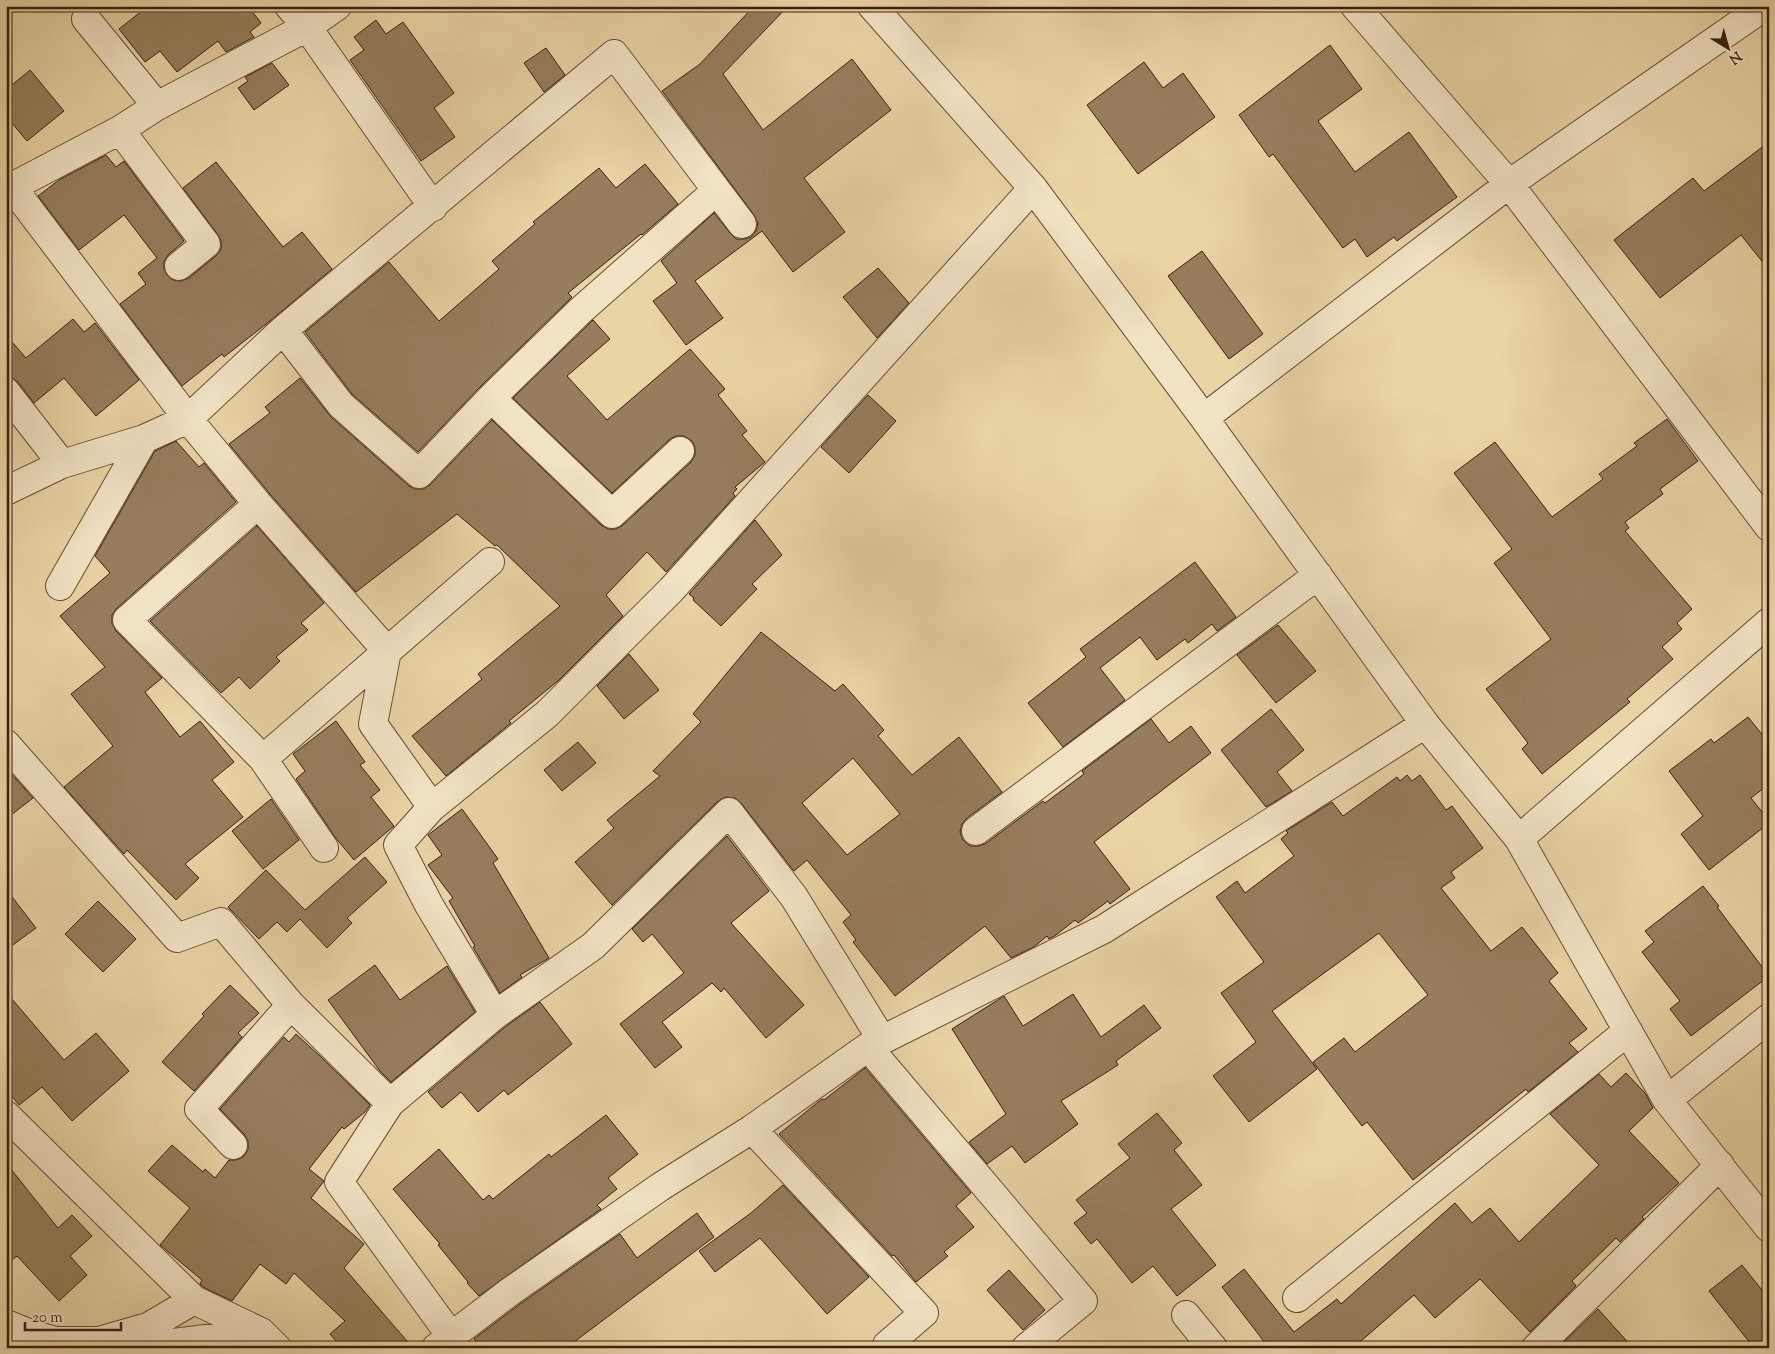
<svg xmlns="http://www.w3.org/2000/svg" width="1775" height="1354" viewBox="0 0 1775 1354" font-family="'Sorts Mill Goudy',serif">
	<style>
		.building { fill: #967d5c; stroke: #3c1e0e; fill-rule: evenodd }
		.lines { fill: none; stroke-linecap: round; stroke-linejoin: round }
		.minor-casing { stroke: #674c34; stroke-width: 30 }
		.minor { stroke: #f1e3c4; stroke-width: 28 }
	</style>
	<rect width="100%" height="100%" fill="#e9d4a4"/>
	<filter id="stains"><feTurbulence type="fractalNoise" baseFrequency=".004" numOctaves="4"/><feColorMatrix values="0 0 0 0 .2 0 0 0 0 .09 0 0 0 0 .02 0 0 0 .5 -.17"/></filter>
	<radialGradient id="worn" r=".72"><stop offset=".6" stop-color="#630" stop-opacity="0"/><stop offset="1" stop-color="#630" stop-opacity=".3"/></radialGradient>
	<!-- building -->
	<path class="building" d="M 148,6 L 248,6 L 261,23 L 250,32 L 254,37 L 226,52 L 218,41 L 177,72 L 160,51 L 145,62 L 119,29 Z
		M 754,6 L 788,6 L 723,74 L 763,130 L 852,59 L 891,110 L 804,178 L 845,232 L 793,272 L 762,231 L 695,281 L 723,318 L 686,345 L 653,301 L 677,283 L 661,261 L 714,213 L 730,233 L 736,239 L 744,239 L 751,237 L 756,231 L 758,223 L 754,215 L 662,91 L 700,64 Z
		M 376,20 L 386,34 L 403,22 L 454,93 L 434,108 L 455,137 L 421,161 L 350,60 L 364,50 L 354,37 Z
		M 1330,45 L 1362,89 L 1318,121 L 1355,172 L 1409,132 L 1457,197 L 1397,241 L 1394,237 L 1367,257 L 1355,239 L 1343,248 L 1273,154 L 1269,157 L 1239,115 Z
		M 546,48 L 565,75 L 544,92 L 524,63 Z
		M 1144,62 L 1163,88 L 1183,73 L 1215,117 L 1138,174 L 1087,105 Z
		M 272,63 L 289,85 L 254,110 L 238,88 L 248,81 L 245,77 Z
		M 30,70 L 64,111 L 27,141 L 6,116 L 6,90 Z
		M 1769,142 L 1769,270 L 1741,235 L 1660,298 L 1614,240 L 1693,178 L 1704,191 Z
		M 106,155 L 116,167 L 124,161 L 184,241 L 169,254 L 164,261 L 164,269 L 167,275 L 173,280 L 181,281 L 189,278 L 216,256 L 221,249 L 221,241 L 218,235 L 183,188 L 216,162 L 283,247 L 302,232 L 332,269 L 270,321 L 224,357 L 222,354 L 182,386 L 120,304 L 146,284 L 138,273 L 157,258 L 124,215 L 79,250 L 38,196 L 59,180 Z
		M 645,164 L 678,204 L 642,235 L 641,234 L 568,293 L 572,297 L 480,387 L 418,452 L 352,394 L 305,332 L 389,262 L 439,321 L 499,269 L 492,261 L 535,224 L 533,222 L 599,168 L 616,188 Z
		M 1202,251 L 1263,334 L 1229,359 L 1168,276 Z
		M 878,268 L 909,303 L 877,338 L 843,297 Z
		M 73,319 L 84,332 L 95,323 L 139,380 L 96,416 L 64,378 L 34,403 L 18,382 L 12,378 L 6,377 L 6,335 L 26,358 Z
		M 593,320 L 610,339 L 567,376 L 607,420 L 690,349 L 725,389 L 718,395 L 747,431 L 742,435 L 765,462 L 735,487 L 737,489 L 733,493 L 735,496 L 666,572 L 647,552 L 606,595 L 623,616 L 559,680 L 509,721 L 511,723 L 446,776 L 412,736 L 482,679 L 478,674 L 560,606 L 497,545 L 495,546 L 457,514 L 356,592 L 270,494 L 229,444 L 270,413 L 265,407 L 300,378 L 331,417 L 409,486 L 415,489 L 423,489 L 430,485 L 492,420 L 601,525 L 608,529 L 616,529 L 623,525 L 691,462 L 695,455 L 695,447 L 692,441 L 684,436 L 676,436 L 670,439 L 612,493 L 513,398 Z
		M 868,395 L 896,421 L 849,473 L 821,447 Z
		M 1667,419 L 1698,461 L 1660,489 L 1663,494 L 1625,522 L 1629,528 L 1625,531 L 1692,609 L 1677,623 L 1682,629 L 1662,647 L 1673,659 L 1627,699 L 1630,702 L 1542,774 L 1522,749 L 1528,743 L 1486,689 L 1551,639 L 1494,563 L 1512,549 L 1454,473 L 1495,442 L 1552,517 L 1603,479 L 1599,474 L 1637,446 L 1634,443 Z
		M 176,441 L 199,467 L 204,463 L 236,502 L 117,608 L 112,615 L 112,623 L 116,631 L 162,678 L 145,692 L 180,737 L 200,721 L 234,762 L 212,780 L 243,817 L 185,864 L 199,878 L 176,900 L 127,850 L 124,854 L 64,787 L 113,746 L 71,694 L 105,667 L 60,616 L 110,573 L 95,556 L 155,451 Z
		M 755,520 L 782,555 L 752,584 L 757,589 L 721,626 L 693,600 L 694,598 L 689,594 Z
		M 257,526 L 324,603 L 301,623 L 308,630 L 276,657 L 280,661 L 250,689 L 239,677 L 221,693 L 150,621 Z
		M 1195,562 L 1236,617 L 1217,631 L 1212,624 L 1188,643 L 1185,639 L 1157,660 L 1140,637 L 1100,668 L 1125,700 L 1063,747 L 1028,703 L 1086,657 L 1080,649 Z
		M 1278,625 L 1316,671 L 1276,703 L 1237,655 Z
		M 761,632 L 835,691 L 843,684 L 884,730 L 878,736 L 912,775 L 959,737 L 1002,792 L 967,818 L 962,824 L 960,832 L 963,840 L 970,846 L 978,846 L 985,844 L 1043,801 L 1045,803 L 1084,774 L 1082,771 L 1151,719 L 1169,743 L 1191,726 L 1211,753 L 1094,842 L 1130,889 L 1110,904 L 1108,901 L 1078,923 L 1075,920 L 1056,935 L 1049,939 L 1047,936 L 1034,947 L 1011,958 L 985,926 L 895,996 L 853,942 L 856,940 L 843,922 L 851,915 L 807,860 L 794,871 L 741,803 L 735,798 L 726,797 L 718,801 L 612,905 L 575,862 L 614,828 L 607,820 L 660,776 L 653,771 L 701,722 L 693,714 ZM 853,758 L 900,814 L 847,855 L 802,803 Z
		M 629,654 L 659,690 L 624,719 L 597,686 Z
		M 1271,709 L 1304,750 L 1277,772 L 1292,791 L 1266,807 L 1221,750 Z
		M 1748,717 L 1769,743 L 1769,784 L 1751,798 L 1769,821 L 1769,823 L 1709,870 L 1681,834 L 1703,816 L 1669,771 L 1711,739 L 1714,743 Z
		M 336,721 L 365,762 L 360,765 L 380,790 L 371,797 L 394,826 L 354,860 L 335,837 L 296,779 L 305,771 L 293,754 Z
		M 578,742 L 596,763 L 562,791 L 544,770 Z
		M 6,768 L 33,798 L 6,819 Z
		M 1407,775 L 1412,781 L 1420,775 L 1446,810 L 1452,806 L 1483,848 L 1451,872 L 1455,878 L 1441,888 L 1491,951 L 1522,927 L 1558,973 L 1549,981 L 1587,1029 L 1569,1043 L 1578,1052 L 1528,1092 L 1526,1089 L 1413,1180 L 1367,1122 L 1362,1126 L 1313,1062 L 1344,1038 L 1355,1052 L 1428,995 L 1379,933 L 1272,1011 L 1317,1069 L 1249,1122 L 1213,1076 L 1256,1042 L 1221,993 L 1264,962 L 1216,897 L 1237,881 L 1245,893 L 1294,856 L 1281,839 L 1288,833 L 1286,831 L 1332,802 L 1343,816 L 1397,777 L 1400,781 Z
		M 271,799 L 299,840 L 263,869 L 232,831 Z
		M 462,809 L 498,859 L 493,863 L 549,958 L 520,975 L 522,977 L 500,993 L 473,947 L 475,946 L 449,901 L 453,898 L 428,865 L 442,855 L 428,835 Z
		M 727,836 L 769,891 L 731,923 L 804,1005 L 766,1038 L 724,988 L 721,992 L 712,983 L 662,1022 L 682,1047 L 655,1068 L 620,1024 L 684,973 L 652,934 L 643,942 L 632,929 Z
		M 365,857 L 387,882 L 347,918 L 352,923 L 327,948 L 300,919 L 287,932 L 277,922 L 259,939 L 228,907 L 266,870 L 305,910 Z
		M 1703,886 L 1719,906 L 1717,907 L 1769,976 L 1691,1036 L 1670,1009 L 1680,1001 L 1642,952 L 1654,942 L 1645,931 Z
		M 6,889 L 36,928 L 6,950 Z
		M 98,901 L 136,939 L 103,972 L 65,934 Z
		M 375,965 L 400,1000 L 447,966 L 475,1012 L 391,1082 L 380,1071 L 328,1000 Z
		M 230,985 L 259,1013 L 238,1033 L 242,1037 L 194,1091 L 162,1062 L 204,1016 L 202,1014 Z
		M 6,992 L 64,1060 L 96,1033 L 129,1071 L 72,1121 L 42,1087 L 19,1105 L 6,1089 Z
		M 1073,994 L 1101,1037 L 1144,1005 L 1161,1028 L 1116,1061 L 1118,1065 L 1061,1101 L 1078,1124 L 1025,1163 L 1012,1146 L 987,1164 L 969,1142 L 1006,1114 L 952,1029 L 1004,996 L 1023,1026 Z
		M 540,1002 L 572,1044 L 508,1095 L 504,1090 L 478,1112 L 461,1092 L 442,1108 L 428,1092 L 505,1027 Z
		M 296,1034 L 321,1057 L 370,1105 L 365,1112 L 344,1129 L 342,1127 L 309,1169 L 324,1181 L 311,1198 L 364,1244 L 344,1268 L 413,1348 L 342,1348 L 330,1334 L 345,1321 L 294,1273 L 286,1284 L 260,1264 L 232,1301 L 203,1287 L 200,1284 L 202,1280 L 160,1245 L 190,1208 L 148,1171 L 172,1145 L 203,1172 L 205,1169 L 215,1178 L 229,1160 L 236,1160 L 243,1157 L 248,1150 L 248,1141 L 244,1134 L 220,1109 L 284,1037 L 289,1042 Z
		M 865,1068 L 971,1193 L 956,1206 L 974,1227 L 944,1252 L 948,1256 L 916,1282 L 894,1255 L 892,1256 L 779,1134 L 818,1102 L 822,1099 L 824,1100 Z
		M 1626,1073 L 1645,1093 L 1653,1108 L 1629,1131 L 1679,1183 L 1642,1217 L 1644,1219 L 1620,1242 L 1616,1238 L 1572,1281 L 1576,1286 L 1530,1332 L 1480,1279 L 1435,1318 L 1414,1295 L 1353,1348 L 1269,1348 L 1222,1287 L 1244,1269 L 1294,1332 L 1337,1299 L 1341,1304 L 1455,1203 L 1472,1223 L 1490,1208 L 1519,1242 L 1599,1165 L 1550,1114 L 1599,1074 L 1611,1087 Z
		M 1157,1113 L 1182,1143 L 1174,1150 L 1202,1185 L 1171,1209 L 1216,1265 L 1177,1296 L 1153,1266 L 1132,1283 L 1097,1239 L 1091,1244 L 1074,1223 L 1087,1213 L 1076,1200 L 1130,1158 L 1118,1144 Z
		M 606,1115 L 638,1154 L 608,1178 L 617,1189 L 597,1205 L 601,1209 L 479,1296 L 467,1283 L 468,1282 L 438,1245 L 440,1244 L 393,1189 L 439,1149 L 483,1200 L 489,1195 L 493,1199 L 549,1154 L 551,1157 Z
		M 6,1163 L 58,1228 L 72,1215 L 92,1236 L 70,1256 L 87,1275 L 59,1301 L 17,1256 L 6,1265 Z
		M 783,1185 L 869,1277 L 827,1314 L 760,1238 L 715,1272 L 699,1251 L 751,1213 Z
		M 697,1213 L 714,1237 L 566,1348 L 481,1348 L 474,1339 L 520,1304 L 620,1234 L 637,1258 Z
		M 1742,1265 L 1769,1299 L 1769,1348 L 1754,1348 L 1709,1291 Z
		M 1009,1270 L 1045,1310 L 1023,1330 L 987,1290 Z
		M 1598,1309 L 1633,1348 L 1558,1348 Z"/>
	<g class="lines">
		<!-- minor casing -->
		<g class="minor-casing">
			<path id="minor" d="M 289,6 L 307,27 L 433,207
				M 872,6 L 1033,188 L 1204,418 L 1425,724 L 1519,839 L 1667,1100 L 1769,1228
				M 1355,6 L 1509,184 L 1769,527
				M 86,19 L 157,106
				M 120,130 L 206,244 L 179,266
				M 12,187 L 188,419 L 258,504 L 387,651 L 373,724 L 432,807
				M 6,194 L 12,187 L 120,130 L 157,106 L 307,27 L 337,6
				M 283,330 L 341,405 L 419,474 L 491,398 L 580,311 L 716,191
				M 6,392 L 62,464
				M 491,398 L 612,514 L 680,451
				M 1204,418 L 1509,184 L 1765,6
				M 6,491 L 62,464 L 144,439
				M 258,504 L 127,620 L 263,759 L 324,848
				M 60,586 L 144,439 L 188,419 L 283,330 L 614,54 L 742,224
				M 6,744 L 177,938 L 221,922 L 291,1005 L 390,1103
				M 263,759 L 490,562
				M 976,831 L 1318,575
				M 1519,839 L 1769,622
				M 495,1015 L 429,905 L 398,845 L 432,807 L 547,714 L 672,589 L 1033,188
				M 868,1047 L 1083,1301 L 1026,1348
				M 1667,1100 L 1769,1018
				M 6,1115 L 194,1300 L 261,1332 L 277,1348
				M 752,1129 L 924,1313 L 887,1345 L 890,1348
				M 233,1145 L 199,1109 L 291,1005
				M 1297,1298 L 1628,1031
				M 1186,1315 L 1213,1348
				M 6,1324 L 31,1334 L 55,1341 L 99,1341 L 148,1327 L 194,1300
				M 451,1336 L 339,1182 L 390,1103 L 495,1015 L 593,946 L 729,812 L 794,897 L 882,1040
				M 133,1348 L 261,1332
				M 436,1348 L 511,1291 L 660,1187 L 752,1129 L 868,1047 L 1104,929 L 1425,724
				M 1536,1348 L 1720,1165"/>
		</g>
		<!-- minor -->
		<use href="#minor" class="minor"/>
	</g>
	<!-- margin -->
	<rect width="1775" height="1354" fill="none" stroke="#e9d4a4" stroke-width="25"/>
	<rect x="8" y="8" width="1760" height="1339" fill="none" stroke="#3c1e0e" stroke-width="2.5"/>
	<rect x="12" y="12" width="1750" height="1329" fill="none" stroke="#3c1e0e"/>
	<!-- north arrow -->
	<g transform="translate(1728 48) rotate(143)" stroke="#f1e3c4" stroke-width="4" paint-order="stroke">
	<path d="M0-4L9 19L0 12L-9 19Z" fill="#3c1e0e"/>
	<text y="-8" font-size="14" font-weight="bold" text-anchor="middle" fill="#3c1e0e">N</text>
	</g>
	<!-- scale -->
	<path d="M25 1322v8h96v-8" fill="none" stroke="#3c1e0e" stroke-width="2.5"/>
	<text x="32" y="1322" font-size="15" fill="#3c1e0e" stroke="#f1e3c4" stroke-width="4" paint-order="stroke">20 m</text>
	<rect width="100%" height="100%" filter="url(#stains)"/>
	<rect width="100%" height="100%" fill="url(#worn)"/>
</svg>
